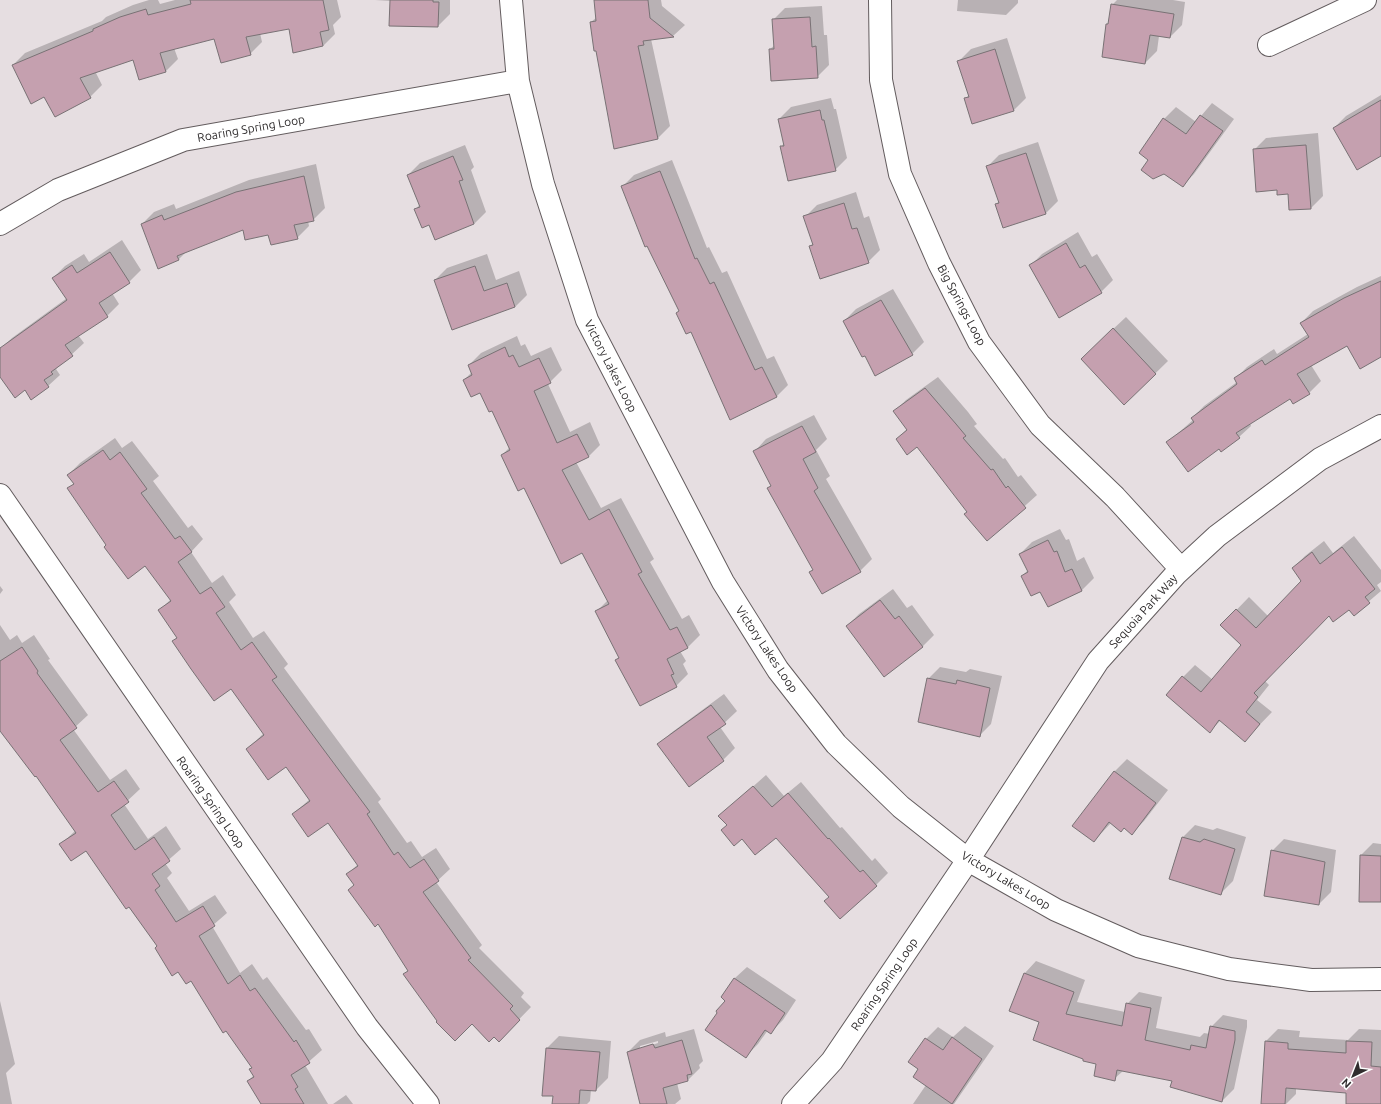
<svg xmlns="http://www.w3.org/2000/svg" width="1381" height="1104" viewBox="0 0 1381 1104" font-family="Ubuntu,sans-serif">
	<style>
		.shadow { fill: #0003; fill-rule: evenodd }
		.building { fill: #c5a0af; stroke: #797275 }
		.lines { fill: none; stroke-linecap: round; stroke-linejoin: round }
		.minor-casing { stroke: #635c5e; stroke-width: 24 }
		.minor { stroke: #fff; stroke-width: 22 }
		.labels { text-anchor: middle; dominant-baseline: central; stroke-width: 3; stroke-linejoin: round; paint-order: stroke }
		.street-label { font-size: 12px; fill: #2f2c2d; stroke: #fff }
	</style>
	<rect width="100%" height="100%" fill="#e6dee1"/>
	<!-- shadow -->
	<path class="shadow" d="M 149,0 L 158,0 L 160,4 L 175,0 L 337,0 L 341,17 L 333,25 L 335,34 L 323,46 L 289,28 L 260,33 L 262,42 L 250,54 L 215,37 L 174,48 L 178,59 L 166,71 L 134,58 L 95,71 L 102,85 L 90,97 L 45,96 L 13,65 L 25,53 L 102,21 L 106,17 L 133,5 Z
		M 375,0 L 450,0 L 450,14 L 438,26 L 391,1 Z
		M 595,0 L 661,0 L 662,6 L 685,25 L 673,36 L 651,39 L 670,126 L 658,138 L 615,148 L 591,22 L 597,17 Z
		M 958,0 L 1018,0 L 1018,3 L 1006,15 L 957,11 Z
		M 1117,0 L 1173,0 L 1185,2 L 1182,25 L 1170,37 L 1159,36 L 1157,51 L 1145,63 L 1107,24 L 1110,22 L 1112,5 Z
		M 822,6 L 824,35 L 827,35 L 829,65 L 817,77 L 770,49 L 775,45 L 773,20 L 785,8 Z
		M 1007,38 L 1026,98 L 1014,110 L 972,123 L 965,99 L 969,95 L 959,61 L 971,49 Z
		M 1381,95 L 1381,155 L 1334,128 L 1346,116 Z
		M 831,98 L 834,109 L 836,109 L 847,158 L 835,170 L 781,147 L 784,143 L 779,119 L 791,107 Z
		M 1212,103 L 1234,119 L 1194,174 L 1182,186 L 1150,160 L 1164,119 L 1176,107 L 1196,122 Z
		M 1318,133 L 1323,196 L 1311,208 L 1289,193 L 1278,189 L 1254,150 L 1266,138 Z
		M 1038,142 L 1058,201 L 1046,213 L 996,205 L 999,201 L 987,167 L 999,155 Z
		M 465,145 L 474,167 L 471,170 L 486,212 L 474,224 L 415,210 L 420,204 L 408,175 L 420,163 Z
		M 672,160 L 707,248 L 709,247 L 722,273 L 727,271 L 767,359 L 774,356 L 788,385 L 776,397 L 691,330 L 622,187 L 634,175 Z
		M 316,164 L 325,208 L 313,220 L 308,221 L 309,226 L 297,238 L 243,228 L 188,250 L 178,260 L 142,224 L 154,212 L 174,204 L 176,209 L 249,180 Z
		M 856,192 L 864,218 L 869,216 L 880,250 L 868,262 L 810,247 L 813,243 L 805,217 L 817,205 Z
		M 1078,232 L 1092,257 L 1097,254 L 1113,280 L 1101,292 L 1030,266 L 1042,254 Z
		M 122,240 L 141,270 L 129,282 L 112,293 L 119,304 L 107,316 L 78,335 L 84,343 L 56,369 L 60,375 L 48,386 L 25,389 L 0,375 L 0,349 L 12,338 L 67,298 L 53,278 L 65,266 L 84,254 L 89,262 Z
		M 487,254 L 496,280 L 519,271 L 527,295 L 515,307 L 452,328 L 435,280 L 447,268 Z
		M 1381,276 L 1381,356 L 1348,345 L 1311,365 L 1321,381 L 1309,393 L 1290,398 L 1250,423 L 1251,426 L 1239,437 L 1219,448 L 1168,442 L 1193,420 L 1192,418 L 1204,406 L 1237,382 L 1235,379 L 1247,367 L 1274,349 L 1277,354 L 1308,334 L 1301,323 L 1313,311 L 1357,287 Z
		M 893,289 L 924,342 L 912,354 L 865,354 L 844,321 L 856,309 Z
		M 1126,317 L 1168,361 L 1124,404 L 1094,347 Z
		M 517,336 L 521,346 L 525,344 L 531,356 L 551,347 L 562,370 L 548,384 L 570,432 L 590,422 L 600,445 L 588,457 L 576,462 L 601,508 L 621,498 L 654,559 L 650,562 L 682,619 L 689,615 L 700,635 L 688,647 L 680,651 L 686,661 L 683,664 L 688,674 L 676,686 L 616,660 L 620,656 L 597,611 L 608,600 L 582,552 L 525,487 L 502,455 L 510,447 L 492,409 L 481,391 L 464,380 L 472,372 L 469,365 L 481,353 Z
		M 938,377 L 968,412 L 977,424 L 974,426 L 1003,459 L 1005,458 L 1018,477 L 1021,475 L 1037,495 L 987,540 L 968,512 L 918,446 L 897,439 L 907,429 L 895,411 L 906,400 Z
		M 814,415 L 827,439 L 816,450 L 830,476 L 826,479 L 872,559 L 860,571 L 822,593 L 810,572 L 814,569 L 768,488 L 772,485 L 755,451 L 766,439 Z
		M 115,438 L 122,448 L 132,441 L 159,476 L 153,481 L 188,528 L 192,525 L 203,539 L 191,552 L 212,583 L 223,575 L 236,595 L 229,602 L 253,638 L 264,631 L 288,664 L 284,668 L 381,799 L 378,802 L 407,843 L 411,841 L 422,857 L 436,848 L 450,869 L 436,882 L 482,945 L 479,948 L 524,993 L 521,997 L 531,1007 L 499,1040 L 472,1023 L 438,1021 L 404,975 L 408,971 L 348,874 L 358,864 L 328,822 L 293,814 L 310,799 L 286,766 L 247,749 L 264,733 L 232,687 L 173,641 L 178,637 L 160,610 L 171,599 L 145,564 L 107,545 L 69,489 L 74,483 L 68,475 L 80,463 Z
		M 1060,529 L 1066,540 L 1069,539 L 1077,561 L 1084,557 L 1094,578 L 1082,590 L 1048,606 L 1040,590 L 1022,576 L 1028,570 L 1020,554 L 1032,542 Z
		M 1354,536 L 1381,570 L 1381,582 L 1377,585 L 1381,591 L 1354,614 L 1349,608 L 1329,615 L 1265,681 L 1269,685 L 1257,700 L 1272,712 L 1245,740 L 1221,720 L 1210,731 L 1183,677 L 1195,665 L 1213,680 L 1242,645 L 1222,625 L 1249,597 L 1268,616 L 1303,581 L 1293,568 L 1305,556 L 1324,541 L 1333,553 Z
		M 0,586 L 3,590 L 0,594 Z
		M 893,589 L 907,608 L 912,605 L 934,635 L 922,647 L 847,626 L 859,614 Z
		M 0,625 L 10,640 L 17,635 L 22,643 L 34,635 L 50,659 L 48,660 L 88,715 L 73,729 L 110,780 L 126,769 L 140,789 L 124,804 L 148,839 L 166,826 L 181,849 L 165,863 L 172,873 L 167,878 L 189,911 L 215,895 L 227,913 L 212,926 L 240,973 L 252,964 L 263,980 L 267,977 L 306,1030 L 309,1029 L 322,1050 L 305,1065 L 328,1104 L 262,1104 L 248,1081 L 254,1075 L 253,1067 L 192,980 L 158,946 L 86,850 L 61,844 L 75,831 L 0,719 Z
		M 940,667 L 966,672 L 970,669 L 1002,676 L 991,724 L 979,736 L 928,679 Z
		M 724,694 L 737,711 L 720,727 L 735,748 L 723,760 L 689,785 L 659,745 L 671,733 Z
		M 1127,759 L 1168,790 L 1144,821 L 1132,833 L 1124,827 L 1111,823 L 1094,841 L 1074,825 L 1115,771 Z
		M 766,775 L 784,796 L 801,782 L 840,828 L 842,827 L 872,861 L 875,858 L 888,873 L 876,885 L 830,896 L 776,836 L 742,838 L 720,816 Z
		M 1195,825 L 1213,830 L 1217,828 L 1246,837 L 1233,881 L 1221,893 L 1170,878 L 1183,837 Z
		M 1284,839 L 1336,850 L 1331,892 L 1319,904 L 1272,851 Z
		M 1373,843 L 1381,844 L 1381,901 L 1361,855 Z
		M 1036,961 L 1085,980 L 1077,1002 L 1125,1012 L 1127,1004 L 1139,992 L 1162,997 L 1156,1028 L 1200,1037 L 1204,1033 L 1210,1034 L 1211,1027 L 1223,1015 L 1247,1020 L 1247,1027 L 1234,1089 L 1222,1101 L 1173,1080 L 1123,1071 L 1114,1079 L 1098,1063 L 1084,1059 L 1041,1022 L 1025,973 Z
		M 747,967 L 796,1000 L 783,1020 L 771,1032 L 768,1030 L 758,1044 L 746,1056 L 727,1000 L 722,997 L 735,978 Z
		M 0,1001 L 15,1064 L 6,1073 L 12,1104 L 0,1104 Z
		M 965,1026 L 994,1046 L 954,1104 L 913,1104 L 926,1085 L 920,1069 L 926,1039 L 938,1027 L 953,1037 Z
		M 694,1029 L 703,1061 L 699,1065 L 700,1068 L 688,1080 L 677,1083 L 681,1099 L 675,1104 L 641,1104 L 628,1052 L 640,1040 L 665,1032 L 666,1037 ZM 658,1041 L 658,1043 L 640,1049 L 640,1046 Z
		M 1278,1029 L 1300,1031 L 1299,1037 L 1348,1040 L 1359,1029 L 1381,1030 L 1381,1104 L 1347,1104 L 1347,1092 L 1296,1088 L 1296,1094 L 1286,1104 L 1262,1104 L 1266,1041 Z
		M 559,1036 L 611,1041 L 608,1078 L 596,1090 L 591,1090 L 590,1101 L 587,1104 L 553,1104 L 554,1096 L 547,1048 Z
		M 346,1095 L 353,1104 L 333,1104 Z"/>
	<!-- building -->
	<path class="building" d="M 190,0 L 323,0 L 329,30 L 320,32 L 323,46 L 293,53 L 289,29 L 246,37 L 251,55 L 221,63 L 214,39 L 160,53 L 166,72 L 139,80 L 133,60 L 80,78 L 91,98 L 55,117 L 44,97 L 31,104 L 12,65 L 93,31 L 93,29 L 120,17 L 146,9 L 148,15 L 191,4 Z
		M 390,0 L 433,0 L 433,2 L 439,2 L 438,27 L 389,26 Z
		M 594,0 L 648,0 L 650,18 L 674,37 L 643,41 L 644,45 L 638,46 L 658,139 L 614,149 L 596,51 L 594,51 L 590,22 L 596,21 Z
		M 1111,4 L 1174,14 L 1170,38 L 1150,35 L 1145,64 L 1102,57 L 1106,24 L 1108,24 Z
		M 810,17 L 812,47 L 816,46 L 818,78 L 771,81 L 769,49 L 774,49 L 772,19 Z
		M 995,49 L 1014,111 L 972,124 L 964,98 L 969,97 L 957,61 Z
		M 1381,100 L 1381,156 L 1357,170 L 1333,128 Z
		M 820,110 L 822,120 L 824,120 L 836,171 L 788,181 L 780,146 L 784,146 L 778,119 Z
		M 1200,115 L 1223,131 L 1183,187 L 1164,174 L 1153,179 L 1141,170 L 1148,160 L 1139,153 L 1163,118 L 1186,134 Z
		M 1306,145 L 1311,209 L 1289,210 L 1288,194 L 1277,195 L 1277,190 L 1256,192 L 1253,149 Z
		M 1026,153 L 1046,214 L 1003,228 L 995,204 L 999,203 L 986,166 Z
		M 453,156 L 463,180 L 459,181 L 474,224 L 435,240 L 429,225 L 422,228 L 414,209 L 420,207 L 407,175 Z
		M 660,171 L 695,259 L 697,258 L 710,284 L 714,282 L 755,370 L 762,367 L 777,397 L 730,420 L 691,332 L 686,334 L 676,313 L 679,311 L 647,246 L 645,247 L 621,186 Z
		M 304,176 L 314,221 L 294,225 L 298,239 L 271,245 L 268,235 L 245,240 L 243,230 L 177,256 L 179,260 L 158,269 L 141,224 L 162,215 L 164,220 L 236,192 Z
		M 844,203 L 852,229 L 857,228 L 869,263 L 820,279 L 809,246 L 813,245 L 803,216 Z
		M 1066,243 L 1080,268 L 1085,265 L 1102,293 L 1059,318 L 1029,265 Z
		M 110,252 L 130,283 L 99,303 L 108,317 L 65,345 L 73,356 L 51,372 L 53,374 L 44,380 L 49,387 L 31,400 L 25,390 L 15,398 L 0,377 L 0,348 L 67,300 L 52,278 L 72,265 L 77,273 Z
		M 475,266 L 484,291 L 507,283 L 515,307 L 452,330 L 434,280 Z
		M 1381,281 L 1381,357 L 1360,369 L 1347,346 L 1297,374 L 1310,394 L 1293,404 L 1290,399 L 1236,433 L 1240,438 L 1221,452 L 1219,449 L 1188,472 L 1166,442 L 1194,422 L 1191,418 L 1237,384 L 1234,378 L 1262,360 L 1265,365 L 1309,337 L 1300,323 L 1344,298 Z
		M 881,300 L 913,355 L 875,376 L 865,356 L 862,357 L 843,321 Z
		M 1113,328 L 1156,374 L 1124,405 L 1081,359 Z
		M 505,347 L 509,357 L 513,355 L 519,367 L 539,358 L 551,383 L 534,391 L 557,443 L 577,434 L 589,457 L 562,470 L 589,520 L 609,509 L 642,572 L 638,574 L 670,630 L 677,627 L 688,648 L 667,659 L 674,674 L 671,675 L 677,687 L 640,706 L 615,660 L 619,658 L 595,611 L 609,604 L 582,553 L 561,564 L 524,488 L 518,491 L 501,455 L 510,450 L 492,411 L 489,412 L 480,393 L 471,397 L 463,380 L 472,375 L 468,365 Z
		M 925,388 L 956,424 L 966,436 L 963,438 L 991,470 L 993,469 L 1006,488 L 1008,486 L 1026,508 L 987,541 L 964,514 L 967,512 L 917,447 L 907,455 L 896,439 L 907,430 L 893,411 Z
		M 802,426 L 816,452 L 803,459 L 818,488 L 814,491 L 861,572 L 822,594 L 809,572 L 813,570 L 767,488 L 771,486 L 753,451 Z
		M 103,450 L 110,460 L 120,452 L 147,489 L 141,493 L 175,539 L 180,536 L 192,552 L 178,562 L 200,594 L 211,587 L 225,607 L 216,613 L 241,650 L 252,642 L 277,677 L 272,680 L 370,812 L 367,814 L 394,855 L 398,852 L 410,868 L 424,859 L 439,881 L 423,892 L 471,958 L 468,960 L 513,1006 L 510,1009 L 520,1020 L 499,1042 L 494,1037 L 489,1042 L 472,1024 L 455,1041 L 436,1022 L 437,1021 L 403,974 L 408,971 L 378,924 L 375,927 L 348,890 L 354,885 L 346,874 L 358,866 L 328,823 L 308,837 L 292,814 L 310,801 L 286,767 L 268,780 L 246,749 L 264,735 L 231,689 L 214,701 L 191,669 L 172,641 L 177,638 L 158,610 L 171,601 L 145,566 L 128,579 L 104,547 L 106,545 L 67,488 L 74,484 L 67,475 Z
		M 1048,540 L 1054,552 L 1057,551 L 1065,572 L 1072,569 L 1082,591 L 1048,607 L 1040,592 L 1031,596 L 1021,576 L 1028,572 L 1019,554 Z
		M 1342,547 L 1375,589 L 1365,597 L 1370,603 L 1354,616 L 1349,610 L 1333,622 L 1329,616 L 1254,693 L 1258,697 L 1246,712 L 1260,724 L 1245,742 L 1219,720 L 1210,733 L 1166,695 L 1182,676 L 1201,692 L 1241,645 L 1220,625 L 1236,609 L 1256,628 L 1301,581 L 1292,568 L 1312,552 L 1320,564 Z
		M 880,600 L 895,619 L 899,616 L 923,647 L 884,677 L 846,626 Z
		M 22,647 L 38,671 L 37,673 L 77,728 L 60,740 L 98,792 L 114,781 L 129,802 L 111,815 L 135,850 L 154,837 L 170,861 L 152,874 L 160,886 L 155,890 L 176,922 L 203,906 L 215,926 L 199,936 L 228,984 L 240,975 L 250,991 L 255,988 L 294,1042 L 296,1040 L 310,1063 L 291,1075 L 298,1087 L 295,1089 L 304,1104 L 261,1104 L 247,1081 L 254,1077 L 249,1069 L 252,1068 L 226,1031 L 223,1033 L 191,981 L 186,984 L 178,972 L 172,976 L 155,948 L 157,946 L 129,907 L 126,909 L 86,851 L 71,861 L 59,844 L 76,833 L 36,776 L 35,777 L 0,731 L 0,661 Z
		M 927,678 L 956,684 L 957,680 L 990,688 L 980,737 L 918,722 Z
		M 711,705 L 726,724 L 707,737 L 724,761 L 689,787 L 657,744 Z
		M 1114,771 L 1156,803 L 1132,835 L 1124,828 L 1121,832 L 1109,822 L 1094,842 L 1072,826 Z
		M 753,786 L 772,807 L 788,793 L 828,839 L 829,838 L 860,872 L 863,870 L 877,886 L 840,919 L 824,901 L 829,897 L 776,838 L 755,855 L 742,839 L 734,846 L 721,830 L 727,825 L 718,816 Z
		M 1182,837 L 1200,842 L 1204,839 L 1235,849 L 1221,895 L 1169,879 Z
		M 1271,850 L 1325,862 L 1319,905 L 1264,896 Z
		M 1360,855 L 1381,856 L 1381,902 L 1359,902 Z
		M 1024,973 L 1074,992 L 1066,1014 L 1122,1026 L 1126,1003 L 1151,1008 L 1145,1040 L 1190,1050 L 1191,1045 L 1206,1048 L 1210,1026 L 1235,1031 L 1235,1040 L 1222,1102 L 1170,1087 L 1172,1081 L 1117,1070 L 1115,1081 L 1094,1076 L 1096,1064 L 1083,1061 L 1083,1059 L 1033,1040 L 1039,1022 L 1009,1011 Z
		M 734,978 L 785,1013 L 771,1034 L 765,1030 L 746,1058 L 705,1030 L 717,1013 L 716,1011 L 725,1001 L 721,997 Z
		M 952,1037 L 982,1059 L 952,1104 L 913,1077 L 918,1069 L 908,1062 L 925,1038 L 943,1050 Z
		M 682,1040 L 692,1074 L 687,1075 L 688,1081 L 663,1088 L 667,1104 L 640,1104 L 627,1052 L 653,1044 L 655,1048 Z
		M 1265,1041 L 1288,1043 L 1288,1049 L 1346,1053 L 1346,1041 L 1372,1042 L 1371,1066 L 1381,1067 L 1381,1104 L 1346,1104 L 1346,1093 L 1286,1088 L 1285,1104 L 1261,1104 Z
		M 546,1048 L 600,1052 L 596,1091 L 580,1090 L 579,1104 L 552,1104 L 553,1096 L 542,1096 Z"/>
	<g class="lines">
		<!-- minor casing -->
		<g class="minor-casing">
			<path id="minor" d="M 511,0 L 518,81 L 543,184 L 587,320 L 723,582 L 778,670 L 836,744 L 901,807 L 968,860 L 1056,910 L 1138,946 L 1229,969 L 1311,980 L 1381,979
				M 880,0 L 881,80 L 900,174 L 939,263 L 979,342 L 1040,425 L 1115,497 L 1181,569
				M 1269,45 L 1365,0
				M 0,224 L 58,190 L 183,140 L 518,81
				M 0,495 L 367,1027 L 428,1104
				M 793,1104 L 832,1061 L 968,860 L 1098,661 L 1176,574 L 1217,536 L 1320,459 L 1381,426"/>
		</g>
		<!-- minor -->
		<use href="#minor" class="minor"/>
	</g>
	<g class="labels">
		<!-- street labels -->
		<g class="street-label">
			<text transform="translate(251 128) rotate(-10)">Roaring Spring Loop</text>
			<text transform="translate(962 305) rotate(62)">Big Springs Loop</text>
			<text transform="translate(611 366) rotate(63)">Victory Lakes Loop</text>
			<text transform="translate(1143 611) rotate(-48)">Sequoia Park Way</text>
			<text transform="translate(767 649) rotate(56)">Victory Lakes Loop</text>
			<text transform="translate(211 802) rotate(55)">Roaring Spring Loop</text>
			<text transform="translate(1006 880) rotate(31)">Victory Lakes Loop</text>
			<text transform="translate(884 984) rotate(-56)">Roaring Spring Loop</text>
		</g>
	</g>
	<!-- north arrow -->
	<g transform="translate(1353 1076) rotate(223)" stroke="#ffffff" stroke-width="3" paint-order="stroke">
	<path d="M0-3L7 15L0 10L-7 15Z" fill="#2f2c2d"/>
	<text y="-6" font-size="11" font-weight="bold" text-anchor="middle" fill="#2f2c2d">N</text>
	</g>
</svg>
